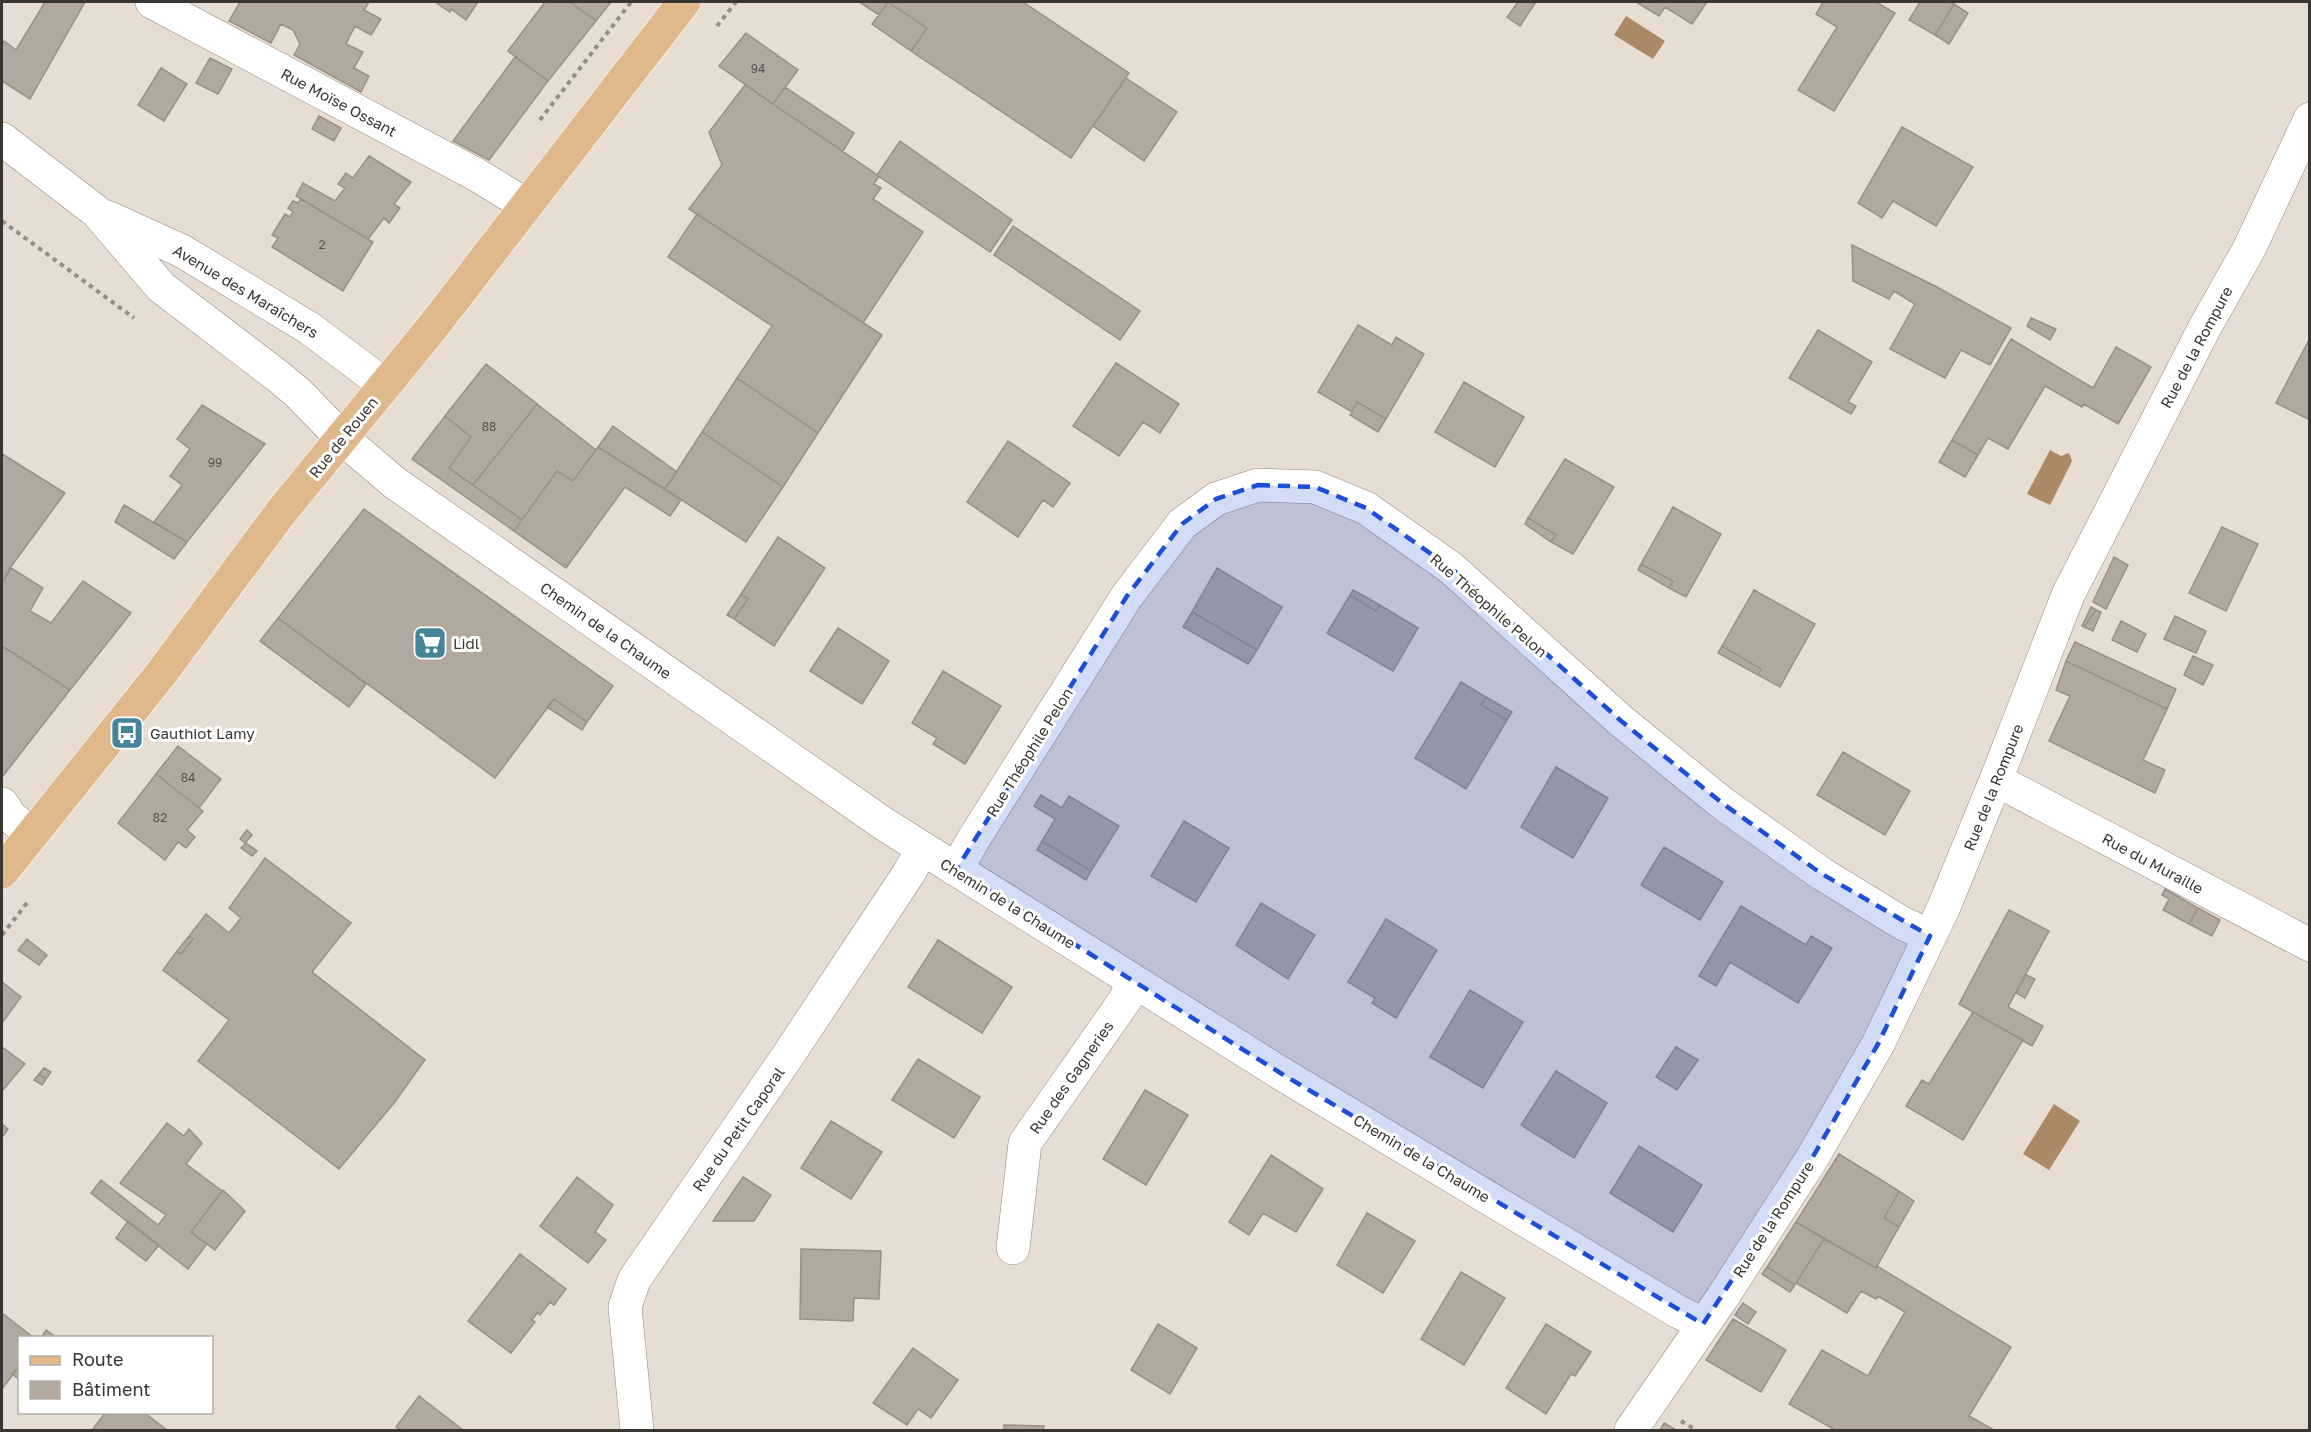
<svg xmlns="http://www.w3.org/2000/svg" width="2311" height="1432" viewBox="0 0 2311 1432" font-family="'Golos Text',sans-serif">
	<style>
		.water { fill: #aa8964 }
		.building { fill: #b2a89d; stroke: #9a9086; stroke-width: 1.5 }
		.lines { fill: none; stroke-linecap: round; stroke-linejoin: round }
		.minor-casing { stroke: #93897f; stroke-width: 34 }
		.major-casing { stroke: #fff; stroke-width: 34 }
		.path { stroke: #958e85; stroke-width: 4; stroke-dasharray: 4.5 4.5; stroke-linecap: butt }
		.minor { stroke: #fff; stroke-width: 33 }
		.major { stroke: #dfb98c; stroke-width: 33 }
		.marked { fill: #1d4ed8; fill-opacity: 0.2; stroke: #1d4ed8; stroke-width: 4.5; stroke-dasharray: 12 8; stroke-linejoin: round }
		.labels { text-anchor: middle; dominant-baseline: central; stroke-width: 6; stroke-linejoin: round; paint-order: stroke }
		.number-label { font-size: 12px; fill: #57524b }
		.street-label { font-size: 15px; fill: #393530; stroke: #fff }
		.poi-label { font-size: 15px; fill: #393530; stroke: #fff; text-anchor: start }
	</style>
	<rect width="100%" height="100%" fill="#e7ddd2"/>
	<!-- water -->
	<path class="water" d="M 1626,16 L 1665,41 L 1653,59 L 1614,35 Z
		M 2050,450 L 2061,456 L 2069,453 L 2072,461 L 2050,505 L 2027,494 Z
		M 2054,1104 L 2080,1121 L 2049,1170 L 2023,1154 Z"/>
	<!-- building -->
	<path class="building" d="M 45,2 L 85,2 L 30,99 L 2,81 L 2,46 L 4,41 L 16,50 Z
		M 240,2 L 369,2 L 364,10 L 381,19 L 371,35 L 355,26 L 346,44 L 363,52 L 354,68 L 369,76 L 361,92 L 294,55 L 300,44 L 293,30 L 281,24 L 271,43 L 229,21 Z
		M 435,2 L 478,2 L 466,20 L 451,9 L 450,12 Z
		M 545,2 L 570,2 L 596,21 L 548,81 L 508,51 Z
		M 570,2 L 611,2 L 596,21 Z
		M 859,2 L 1023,2 L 1129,73 L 1071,158 L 911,51 L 927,28 L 888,2 L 879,15 Z
		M 888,2 L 927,28 L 911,51 L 872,24 Z
		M 1518,2 L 1536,2 L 1520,26 L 1507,17 Z
		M 1636,2 L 1707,2 L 1692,24 L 1665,7 L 1659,16 Z
		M 1823,2 L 1876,2 L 1895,13 L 1834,111 L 1798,90 L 1837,27 L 1816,14 Z
		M 1920,2 L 1949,2 L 1954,4 L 1935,35 L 1909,20 Z
		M 1954,4 L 1968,13 L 1949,44 L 1935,35 Z
		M 746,33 L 798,70 L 773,104 L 719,66 Z
		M 515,57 L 548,81 L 489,160 L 453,141 Z
		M 210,58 L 232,69 L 218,94 L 196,83 Z
		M 161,68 L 187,84 L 164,121 L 138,105 Z
		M 1126,78 L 1177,112 L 1144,161 L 1093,126 Z
		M 745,85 L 879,176 L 874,184 L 881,188 L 873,199 L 923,232 L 863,323 L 689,209 L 722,165 L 709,132 Z
		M 785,87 L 854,133 L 843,151 L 773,104 Z
		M 319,116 L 341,128 L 334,141 L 312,129 Z
		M 1902,127 L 1973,167 L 1936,226 L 1893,201 L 1882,218 L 1858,203 Z
		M 900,141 L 1012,220 L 990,252 L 877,175 Z
		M 369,156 L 411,182 L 394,204 L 400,208 L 389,223 L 384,218 L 368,239 L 296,196 L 303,183 L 335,201 L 345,188 L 338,184 L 346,173 L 353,178 Z
		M 301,199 L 373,242 L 343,291 L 272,247 L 278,238 L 272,235 L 285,214 L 290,217 L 293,212 L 288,208 L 293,201 L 298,203 Z
		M 697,214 L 882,335 L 818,433 L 737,378 L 772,326 L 668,257 Z
		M 1013,226 L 1140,311 L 1120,340 L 994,255 Z
		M 1852,245 L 1935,286 L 2011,328 L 1990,365 L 1961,350 L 1945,378 L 1890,349 L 1915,304 L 1894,291 L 1889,299 L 1853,281 Z
		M 2031,318 L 2056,329 L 2050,340 L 2027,326 Z
		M 1358,325 L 1392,345 L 1396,337 L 1424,354 L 1386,419 L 1357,402 L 1352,412 L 1318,392 Z
		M 1818,330 L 1872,362 L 1848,402 L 1856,406 L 1851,414 L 1789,378 Z
		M 2310,338 L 2310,420 L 2276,403 Z
		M 2011,339 L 2093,388 L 2116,347 L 2151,367 L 2118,424 L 2084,404 L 2082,407 L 2045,386 L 2008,449 L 1988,438 L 1978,455 L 1952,440 Z
		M 1116,363 L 1179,404 L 1160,433 L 1143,422 L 1119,456 L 1073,426 Z
		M 486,364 L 537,404 L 473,485 L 449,468 L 471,437 L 445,416 Z
		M 737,378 L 818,433 L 783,487 L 702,432 Z
		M 1464,382 L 1524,417 L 1495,467 L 1435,432 Z
		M 1357,402 L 1386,419 L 1378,432 L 1350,415 Z
		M 537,404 L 596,450 L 573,481 L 557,471 L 522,520 L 473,485 Z
		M 202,405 L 265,444 L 187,542 L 154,522 L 182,485 L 170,476 L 190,449 L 177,439 Z
		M 445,416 L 471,437 L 449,468 L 522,520 L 514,531 L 412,459 Z
		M 613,426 L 677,472 L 665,489 L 598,447 Z
		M 702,432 L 783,487 L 746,542 L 665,489 Z
		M 1952,440 L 1978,455 L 1965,477 L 1939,462 Z
		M 1008,441 L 1070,483 L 1053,507 L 1043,500 L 1018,537 L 967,502 Z
		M 598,447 L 681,500 L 670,516 L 625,487 L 566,568 L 514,531 L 557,471 L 573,481 Z
		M 2,454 L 65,493 L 10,568 L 2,583 Z
		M 1565,459 L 1614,487 L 1573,554 L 1551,542 L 1556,535 L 1528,518 Z
		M 124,505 L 187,542 L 174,559 L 115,522 Z
		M 1673,507 L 1721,534 L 1686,597 L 1669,588 L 1673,581 L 1641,564 Z
		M 364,509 L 613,686 L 587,722 L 554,699 L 495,778 L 278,618 Z
		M 1528,518 L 1556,535 L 1551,542 L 1525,524 Z
		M 2222,527 L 2258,544 L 2226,611 L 2189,593 Z
		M 778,537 L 825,568 L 774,646 L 734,619 L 748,599 L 741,594 Z
		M 2114,557 L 2128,565 L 2106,609 L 2093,602 Z
		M 1641,564 L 1673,581 L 1669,588 L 1638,570 Z
		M 11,568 L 43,588 L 30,611 L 51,623 L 83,581 L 131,613 L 70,690 L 2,646 L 2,583 Z
		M 1217,568 L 1282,607 L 1257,650 L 1192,612 Z
		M 1353,590 L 1380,605 L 1376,611 L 1350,595 Z
		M 1754,590 L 1815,624 L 1780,687 L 1758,675 L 1761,669 L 1722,646 Z
		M 741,594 L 748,599 L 734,619 L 727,615 Z
		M 1350,595 L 1376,611 L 1380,605 L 1418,628 L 1393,671 L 1327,633 Z
		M 2091,607 L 2096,610 L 2084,627 L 2082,626 Z
		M 2096,610 L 2101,612 L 2093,631 L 2084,627 Z
		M 1192,612 L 1257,650 L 1248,664 L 1183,627 Z
		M 2175,616 L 2206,631 L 2196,653 L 2164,639 Z
		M 278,618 L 366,684 L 349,707 L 260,641 Z
		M 2121,621 L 2146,634 L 2137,652 L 2112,640 Z
		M 838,628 L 889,661 L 862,704 L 810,671 Z
		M 2075,642 L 2176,689 L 2167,709 L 2066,661 Z
		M 1722,646 L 1761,669 L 1758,675 L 1718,653 Z
		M 4,647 L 70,690 L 2,777 L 2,650 Z
		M 2193,656 L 2213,665 L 2203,685 L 2184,675 Z
		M 2066,661 L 2167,709 L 2143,760 L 2165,770 L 2155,793 L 2049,741 L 2070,696 L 2056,690 Z
		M 943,671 L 1001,706 L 965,764 L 933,744 L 937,738 L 912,723 Z
		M 1461,682 L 1486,697 L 1481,705 L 1507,720 L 1466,789 L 1415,758 Z
		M 1486,697 L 1512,712 L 1507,720 L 1481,705 Z
		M 554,699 L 587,722 L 582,730 L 547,707 Z
		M 178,746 L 221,779 L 199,808 L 156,774 Z
		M 1843,752 L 1910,791 L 1885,835 L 1817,795 Z
		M 1556,767 L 1608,798 L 1573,858 L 1521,827 Z
		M 156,774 L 203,811 L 187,830 L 195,837 L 186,848 L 178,842 L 165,860 L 118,823 Z
		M 1041,795 L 1062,808 L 1069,796 L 1119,826 L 1091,871 L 1042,841 L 1055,819 L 1034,806 Z
		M 1184,821 L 1229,848 L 1196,902 L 1151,876 Z
		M 247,830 L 252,835 L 245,843 L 240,839 Z
		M 1042,841 L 1091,871 L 1086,880 L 1037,850 Z
		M 246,843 L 257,851 L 252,856 L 241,848 Z
		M 1664,847 L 1723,882 L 1700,920 L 1641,885 Z
		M 265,858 L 351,923 L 312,972 L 425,1060 L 394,1103 L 339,1169 L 198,1061 L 229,1020 L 163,970 L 177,951 L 181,954 L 193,939 L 189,936 L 206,914 L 229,933 L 241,918 L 229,908 Z
		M 2165,889 L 2198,908 L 2189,924 L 2163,910 L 2169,899 L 2162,895 Z
		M 1261,903 L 1315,935 L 1288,979 L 1236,945 Z
		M 1741,906 L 1806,945 L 1811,936 L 1832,948 L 1798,1003 L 1730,962 L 1716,986 L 1699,976 Z
		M 2198,908 L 2220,920 L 2212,936 L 2189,924 Z
		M 2009,910 L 2049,931 L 2008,1007 L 2043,1026 L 2032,1046 L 1959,1004 Z
		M 1386,919 L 1437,950 L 1396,1018 L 1372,1003 L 1375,998 L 1348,982 Z
		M 189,936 L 193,939 L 181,954 L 177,951 Z
		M 27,939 L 47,955 L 39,965 L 18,950 Z
		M 938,940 L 1012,987 L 982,1033 L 908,987 Z
		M 2026,975 L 2035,979 L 2025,998 L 2016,993 Z
		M 2,982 L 21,997 L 2,1023 Z
		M 1470,990 L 1523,1022 L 1483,1088 L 1430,1057 Z
		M 1973,1012 L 2023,1040 L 1963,1140 L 1906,1106 L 1922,1080 L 1929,1084 Z
		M 2,1047 L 25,1064 L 3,1090 L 2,1089 Z
		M 1676,1047 L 1698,1060 L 1677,1090 L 1656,1077 Z
		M 918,1059 L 980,1097 L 954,1138 L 892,1100 Z
		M 44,1068 L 51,1072 L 46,1079 L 39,1074 Z
		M 1556,1071 L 1607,1103 L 1574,1158 L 1521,1125 Z
		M 39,1074 L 46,1079 L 42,1085 L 34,1080 Z
		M 1145,1090 L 1188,1115 L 1146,1185 L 1103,1159 Z
		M 831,1121 L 882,1152 L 851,1199 L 801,1168 Z
		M 167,1123 L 184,1136 L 189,1129 L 202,1143 L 186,1164 L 222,1191 L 191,1232 L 207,1244 L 188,1269 L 91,1193 L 101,1180 L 158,1225 L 166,1215 L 120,1183 Z
		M 2,1124 L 8,1129 L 2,1137 Z
		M 1639,1146 L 1702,1185 L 1673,1232 L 1610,1193 Z
		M 1839,1154 L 1899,1191 L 1884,1218 L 1899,1227 L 1876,1268 L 1796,1222 Z
		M 1271,1155 L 1323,1189 L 1296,1232 L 1263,1213 L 1249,1235 L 1229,1222 Z
		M 577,1177 L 613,1205 L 595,1232 L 606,1240 L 588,1263 L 540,1226 Z
		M 743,1177 L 771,1195 L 754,1221 L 713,1221 Z
		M 223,1190 L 245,1211 L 215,1250 L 191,1232 Z
		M 1899,1191 L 1914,1201 L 1899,1227 L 1884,1218 Z
		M 1367,1213 L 1415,1241 L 1383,1293 L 1337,1265 Z
		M 128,1221 L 159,1245 L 146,1261 L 116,1238 Z
		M 1796,1222 L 1824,1239 L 1795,1285 L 1767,1267 Z
		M 1824,1239 L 1876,1268 L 1877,1266 L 2011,1347 L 1969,1416 L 1994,1430 L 1835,1430 L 1789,1404 L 1822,1350 L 1868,1376 L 1905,1312 L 1878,1296 L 1876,1299 L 1861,1291 L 1847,1313 L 1796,1283 Z
		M 801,1249 L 881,1251 L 879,1299 L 854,1298 L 853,1321 L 800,1319 Z
		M 520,1254 L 566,1289 L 554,1305 L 550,1302 L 540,1315 L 537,1313 L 532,1320 L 535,1322 L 511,1353 L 468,1321 Z
		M 1767,1267 L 1795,1285 L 1790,1292 L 1762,1274 Z
		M 1461,1272 L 1505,1298 L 1464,1365 L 1421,1339 Z
		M 1743,1303 L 1756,1312 L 1748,1324 L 1735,1315 Z
		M 2,1313 L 34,1338 L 20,1338 L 20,1365 L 2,1389 Z
		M 1733,1319 L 1786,1350 L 1761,1392 L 1706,1360 Z
		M 1158,1324 L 1197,1348 L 1170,1394 L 1131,1370 Z
		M 1546,1324 L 1591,1352 L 1575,1376 L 1571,1374 L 1546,1414 L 1506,1388 Z
		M 46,1330 L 57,1338 L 41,1338 Z
		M 913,1348 L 958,1380 L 931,1418 L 918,1409 L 907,1425 L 873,1403 Z
		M 20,1365 L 20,1380 L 12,1374 Z
		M 419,1396 L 463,1430 L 401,1430 L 396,1427 Z
		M 106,1412 L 143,1412 L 167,1430 L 92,1430 Z
		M 1664,1423 L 1676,1430 L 1660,1430 Z
		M 1004,1425 L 1044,1426 L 1043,1430 L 1004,1430 Z"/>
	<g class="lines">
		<!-- minor casing -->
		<g class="minor-casing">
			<path id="minor" d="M 152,2 L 477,175 L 526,205
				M 2,139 L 97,212 L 161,287 L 279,377 L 298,393 L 342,438 L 395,483 L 884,824 L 1282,1074 L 1677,1311 L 1703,1324
				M 107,217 L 182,251 L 309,328 L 385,385
				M 1996,780 L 2310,945
				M 2,804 L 10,816 L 31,834
				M 956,870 L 973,840 L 1127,596 L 1182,524 L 1216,499 L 1258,485 L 1315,487 L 1366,508 L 1451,568 L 1620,720 L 1722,803 L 1822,874 L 1902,923 L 1930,936
				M 1013,1248 L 1025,1143 L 1125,1000 L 1133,981
				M 637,1430 L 625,1307 L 634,1280 L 787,1057 L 909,873 L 922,849
				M 1631,1430 L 1722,1298 L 1811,1160 L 1878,1044 L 1943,909 L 1996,780 L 2068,595 L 2205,327 L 2249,249 L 2310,119"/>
		</g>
		<!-- major casing -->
		<g class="major-casing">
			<path id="major" d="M 2,872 L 160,675 L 282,511 L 431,329 L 684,2"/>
		</g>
		<!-- path -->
		<path class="path" d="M 717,26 L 736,2
			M 540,120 L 631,2
			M 2,221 L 134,318
			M 2,935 L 27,903
			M 1681,1421 L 1696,1430"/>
		<!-- minor -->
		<use href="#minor" class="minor"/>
		<!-- major -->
		<use href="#major" class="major"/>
	</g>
	<!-- marked area -->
	<path class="marked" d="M 1258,485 L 1315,487 L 1366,508 L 1451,568 L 1620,720 L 1722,803 L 1822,874 L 1930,936 L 1878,1044 L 1811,1160 L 1703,1324 L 1282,1074 L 956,870 L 1127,596 L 1182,524 L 1216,499 Z"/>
	<!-- icons -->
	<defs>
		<g id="supermarket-square" transform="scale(1.725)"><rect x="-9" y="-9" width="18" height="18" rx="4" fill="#448597" stroke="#fff"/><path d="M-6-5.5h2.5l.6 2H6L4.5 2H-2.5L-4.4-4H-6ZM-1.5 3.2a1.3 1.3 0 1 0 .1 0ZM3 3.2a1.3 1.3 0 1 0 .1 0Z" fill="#fff"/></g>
		<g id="bus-square" transform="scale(1.725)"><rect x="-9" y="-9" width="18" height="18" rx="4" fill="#448597" stroke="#fff"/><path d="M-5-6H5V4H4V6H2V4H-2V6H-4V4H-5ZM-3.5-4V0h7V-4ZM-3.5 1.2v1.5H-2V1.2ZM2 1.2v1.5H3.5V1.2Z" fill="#fff"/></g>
	</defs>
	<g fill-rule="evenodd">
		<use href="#supermarket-square" x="430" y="643"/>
		<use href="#bus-square" x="127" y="733"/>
	</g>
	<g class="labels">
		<!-- number labels -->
		<g class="number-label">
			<text x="758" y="68">94</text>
			<text x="322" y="244">2</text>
			<text x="489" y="426">88</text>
			<text x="215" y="462">99</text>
			<text x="188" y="777">84</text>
			<text x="160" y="817">82</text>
		</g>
		<!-- street labels -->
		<g class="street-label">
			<text transform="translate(339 102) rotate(28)">Rue Moïse Ossant</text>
			<text transform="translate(246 291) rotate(31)">Avenue des Maraîchers</text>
			<text transform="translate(2196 347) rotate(-62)">Rue de la Rompure</text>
			<text transform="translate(343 437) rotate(-51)">Rue de Rouen</text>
			<text transform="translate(1489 605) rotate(41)">Rue Théophile Pelon</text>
			<text transform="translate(606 630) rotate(35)">Chemin de la Chaume</text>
			<text transform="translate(1029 752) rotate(-58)">Rue Théophile Pelon</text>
			<text transform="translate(1993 787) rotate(-68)">Rue de la Rompure</text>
			<text transform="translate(2153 863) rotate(28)">Rue du Muraille</text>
			<text transform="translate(1008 903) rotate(32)">Chemin de la Chaume</text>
			<text transform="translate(1071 1077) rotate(-55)">Rue des Gagneries</text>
			<text transform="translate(738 1129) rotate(-55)">Rue du Petit Caporal</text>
			<text transform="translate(1422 1158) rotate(31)">Chemin de la Chaume</text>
			<text transform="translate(1773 1219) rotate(-57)">Rue de la Rompure</text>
		</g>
		<!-- poi labels -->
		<g class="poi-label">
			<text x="453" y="643">Lidl</text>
			<text x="150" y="733">Gauthiot Lamy</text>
		</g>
	</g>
	<!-- border -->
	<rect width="2311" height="1432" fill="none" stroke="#393530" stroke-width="6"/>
	<!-- legend -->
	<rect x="18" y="1336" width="195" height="78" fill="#ffffff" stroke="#b0aeac" stroke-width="1.5"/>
	<rect x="30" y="1356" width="30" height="9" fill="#dfb98c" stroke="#b0aeac" stroke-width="1.5"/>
	<text x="72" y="1366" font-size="18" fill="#393530">Route</text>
	<rect x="30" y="1381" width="30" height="18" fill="#b2a89d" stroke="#b0aeac" stroke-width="1.5"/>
	<text x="72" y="1396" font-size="18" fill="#393530">Bâtiment</text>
</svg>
